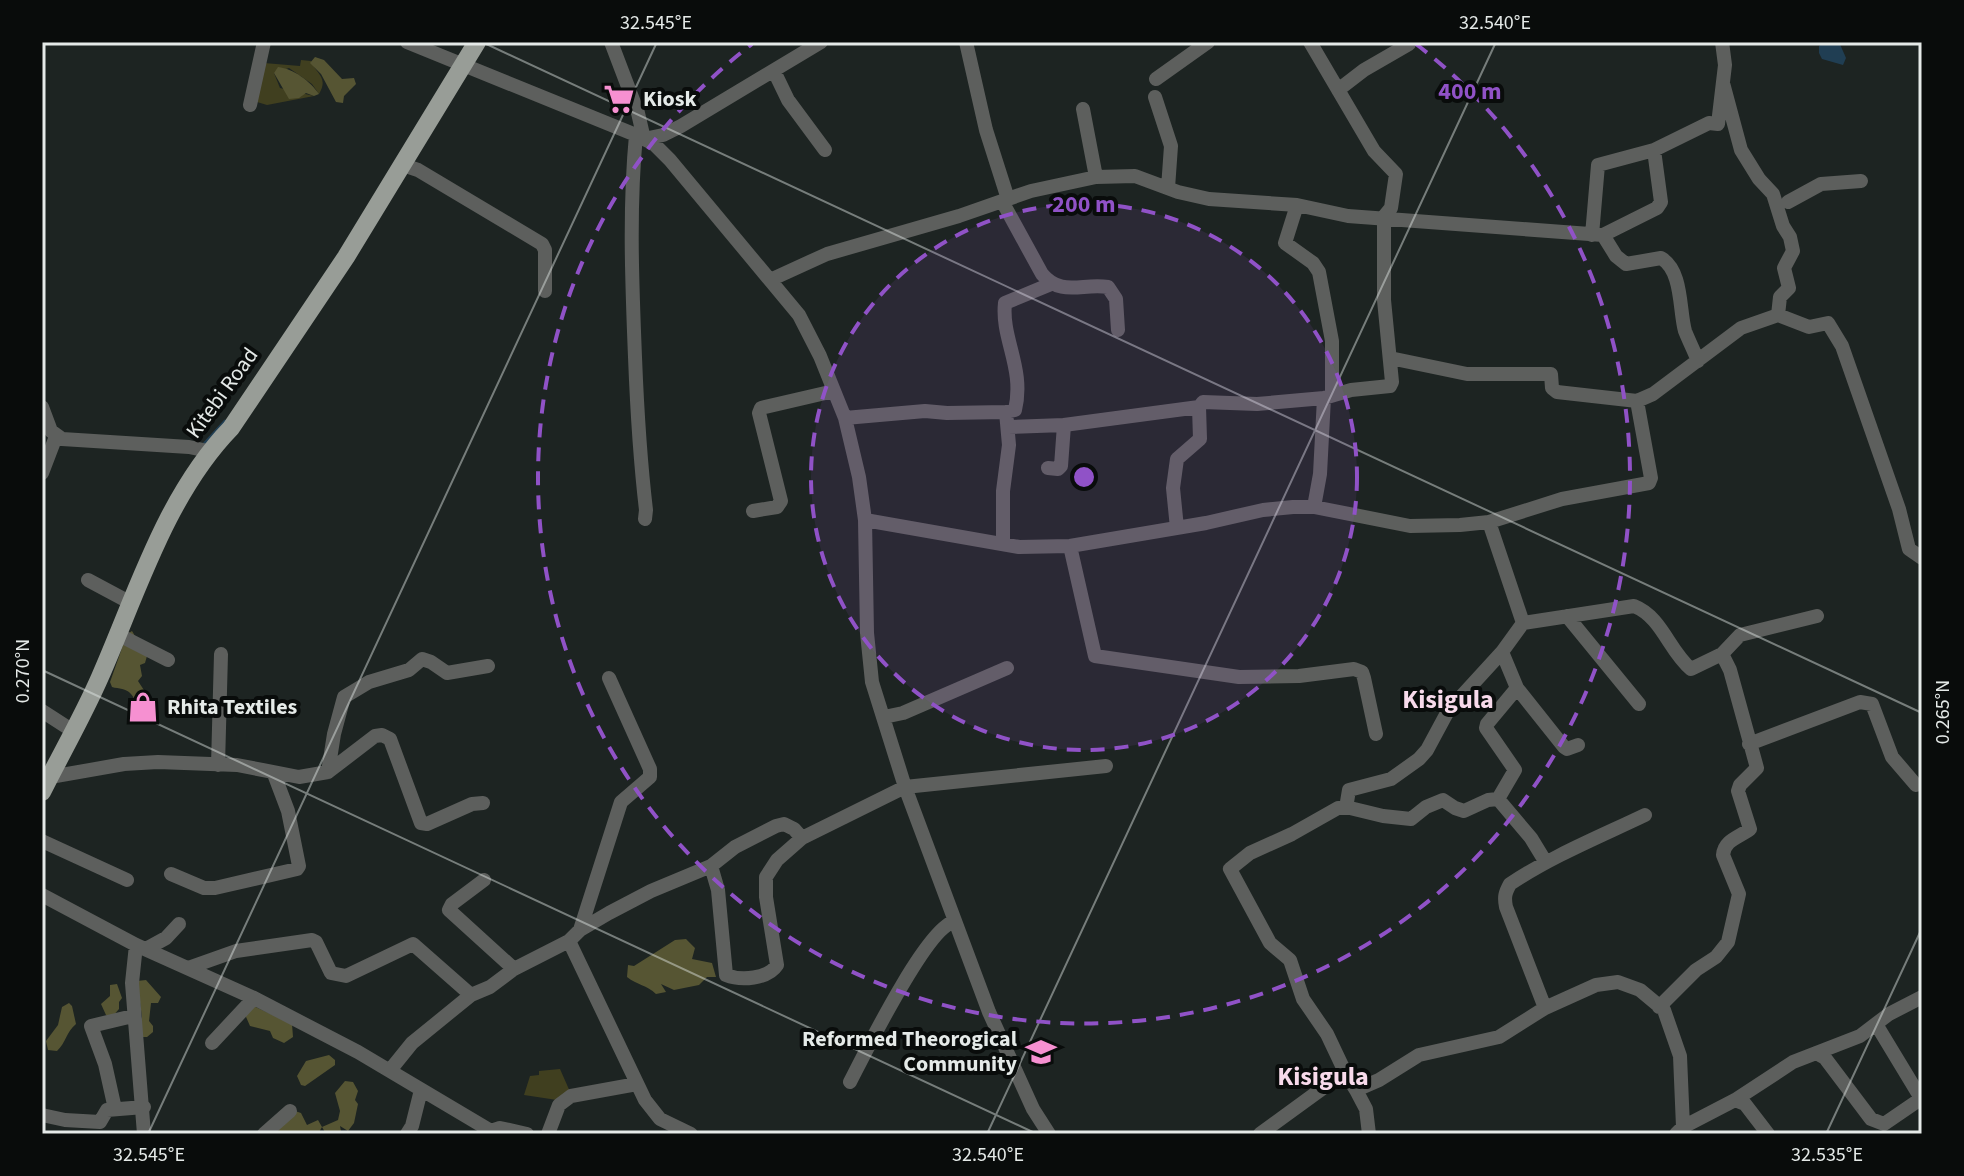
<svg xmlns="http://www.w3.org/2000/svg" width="1964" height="1176" viewBox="0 0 1964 1176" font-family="'Source Sans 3',sans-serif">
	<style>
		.green { fill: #403f1f }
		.forest { fill: #565533 }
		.water { fill: #203e53 }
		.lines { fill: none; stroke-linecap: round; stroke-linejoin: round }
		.stream { stroke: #203e53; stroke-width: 3 }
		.minor { stroke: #5d5f5d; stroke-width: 14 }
		.major { stroke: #989d97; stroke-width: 18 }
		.ticks { fill: none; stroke: #e5eae8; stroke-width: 2; stroke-opacity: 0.45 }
		.ring { fill: none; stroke: #9052c7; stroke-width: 4; stroke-dasharray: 14 10 }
		.labels { text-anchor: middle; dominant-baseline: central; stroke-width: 8; stroke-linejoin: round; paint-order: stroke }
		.poi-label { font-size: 22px; font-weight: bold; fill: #e5eae8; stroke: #090c0b; text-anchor: start }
		.street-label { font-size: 22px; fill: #e5eae8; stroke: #090c0b }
		.quarter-label { font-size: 26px; font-weight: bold; fill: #f8daeb; stroke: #090c0b }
		.centre { fill: #9052c7; stroke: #090c0b; stroke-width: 4 }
		.ring-label { font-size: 24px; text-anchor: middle; font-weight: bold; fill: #9052c7; stroke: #090c0b; stroke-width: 8; stroke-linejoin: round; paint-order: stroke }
		.neatline { fill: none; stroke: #e5eae8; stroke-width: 3 }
		.ticks-label { font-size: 20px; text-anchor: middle; fill: #e5eae8 }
	</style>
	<rect width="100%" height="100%" fill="#1d2422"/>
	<!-- green -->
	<path class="green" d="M 301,60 L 311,61 C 316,74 329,77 319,94 L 312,84 L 289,68 L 274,73 L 280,88 L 314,96 L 267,105 L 257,102 L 264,63 L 300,66 Z
		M 560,1069 L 571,1094 L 557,1100 L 524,1095 L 530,1076 L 539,1075 L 539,1071 Z"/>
	<!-- forest -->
	<path class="forest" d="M 315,57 L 324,60 L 342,79 L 354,78 L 356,84 L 344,96 L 343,103 L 336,102 L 321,74 L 310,63 Z
		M 278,67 C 294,69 310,81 319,94 L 314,96 L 306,93 L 299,98 L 289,99 L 274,73 Z
		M 132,631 L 147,656 L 145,663 L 140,665 L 142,676 L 138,681 L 155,707 L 153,714 C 136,714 140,705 131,694 C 126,688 119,689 112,687 L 110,682 L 127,634 Z
		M 686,939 L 695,948 L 692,959 L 712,963 L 716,977 L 707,977 L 699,985 L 674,990 L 661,984 L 666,992 L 656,994 C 647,985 637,985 627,977 L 628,965 L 634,966 L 675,940 Z
		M 146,980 L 161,997 L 158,1003 L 151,1003 L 149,1021 L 153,1026 L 153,1032 L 147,1037 L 143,1037 L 138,1026 L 142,1017 L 137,981 Z
		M 117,984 L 122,998 L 119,1002 L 119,1009 L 112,1017 L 106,1015 L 101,1004 L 110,996 L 110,985 Z
		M 245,1002 L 292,1024 L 293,1037 L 284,1043 L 273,1038 L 270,1031 L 250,1026 L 243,1010 Z
		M 69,1003 L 72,1006 L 76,1024 C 66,1032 66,1043 57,1051 L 48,1050 L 46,1041 L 58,1025 L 62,1007 Z
		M 329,1055 L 335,1060 L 335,1065 L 305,1086 L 301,1085 L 297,1076 L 306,1061 Z
		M 345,1081 L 353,1082 L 358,1091 L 355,1100 L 358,1104 L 354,1123 L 348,1131 L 340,1126 L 341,1131 L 326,1134 L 322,1127 L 318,1134 L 274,1134 L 295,1111 L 301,1113 L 307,1125 L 318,1120 L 322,1127 L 338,1120 L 340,1111 L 335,1093 Z"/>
	<!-- water -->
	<path class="water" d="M 1824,42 L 1839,42 L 1846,58 L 1843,65 L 1822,59 L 1819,53 L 1819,46 Z"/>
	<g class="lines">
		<!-- stream -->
		<path class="stream" d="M 204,444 L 225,421"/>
		<!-- minor -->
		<path class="minor" d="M 407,42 L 636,135 L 654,144 L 670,160 L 799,315 L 820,356 L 845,418 L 859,477 L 865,520 L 867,633 L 872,682 L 905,787 L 989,1012 L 1033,1109 L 1049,1134
			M 611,42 L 638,113 L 644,139 L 663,135 L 681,126 L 821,42
			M 966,42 L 986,130 L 1008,199
			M 1310,42 L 1374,151 L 1396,174 L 1391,208 L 1382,219
			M 774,71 L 788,100 L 825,150
			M 1156,79 L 1208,42
			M 1338,90 L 1364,70 L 1409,44
			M 1155,97 L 1171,146 L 1168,188
			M 250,105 L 264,42
			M 1083,109 L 1096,177
			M 636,135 C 629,208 632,283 635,357 C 637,408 640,459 646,510 L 645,519
			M 403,165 L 418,170 L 542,244 L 545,250 L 545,291
			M 1002,201 L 1042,274 C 1061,297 1082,283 1108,287 L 1116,299 L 1118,330
			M 1788,202 L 1821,184 L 1861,181
			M 1592,235 L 1598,165 L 1654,150 L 1709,123 L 1718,124 L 1725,65 L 1722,42
			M 1603,235 L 1657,208 L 1661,202 L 1654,150
			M 770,280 L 827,254 L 959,216 L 1031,191 L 1096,177 L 1135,176 L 1178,192 L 1209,199 L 1297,205
			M 1778,315 L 1809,327 L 1828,323 L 1842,346 L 1899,509 L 1909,549 L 1922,558
			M 1390,358 L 1467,374 L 1551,374 L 1552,388 L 1557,392 L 1637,401 L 1653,394 L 1741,328 L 1778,315 L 1780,297 L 1789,288 L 1784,268 L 1793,251 L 1790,237 L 1783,226 L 1773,194 L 1759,179 L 1741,150 L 1723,83
			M 1332,395 L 1332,341 L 1319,272 L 1313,263 L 1285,243 L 1297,205 L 1348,216 L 1603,235 L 1616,256 L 1626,264 L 1661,258 C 1683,271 1679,310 1685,331 C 1689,341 1694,351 1698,361
			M 42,407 L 51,431 L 62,439 L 189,447 L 208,451
			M 1006,412 L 1015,410 C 1025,368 1001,339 1005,303 L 1051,284
			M 845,418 L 925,411 L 947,413 L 1006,412 L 1009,445 L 1003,491 L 1003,544
			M 1008,427 L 1064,425
			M 1048,468 L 1058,469 L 1061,466 L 1064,425 L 1199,407
			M 42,473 L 55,439
			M 1314,507 L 1320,474 L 1324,398 L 1351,390 L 1390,386 L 1392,382 L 1384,300 L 1384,219
			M 753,511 L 777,507 L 781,501 L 759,413 L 761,408 L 834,391
			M 865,520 L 1019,547 L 1070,546 L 1206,523 L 1263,510 L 1293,507 L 1314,507 L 1410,526 L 1460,525 L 1489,522 L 1562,499 L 1649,483 L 1651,478 L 1637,401
			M 1489,522 L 1523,623
			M 1177,528 L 1173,488 L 1177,459 L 1200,439 L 1199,407 L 1203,402 L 1257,404 L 1324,398
			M 1070,546 L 1095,656 L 1239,677 L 1299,676 L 1354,669 L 1362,672 L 1364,678 L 1376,734
			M 88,580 L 131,603
			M 1567,616 L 1639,704
			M 117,634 L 168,660
			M 1517,688 L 1564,747 L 1567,749 L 1578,745
			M 42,711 L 73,731
			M 884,717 L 903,713 L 1007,668
			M 1749,744 L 1860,702 L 1872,704 L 1892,757 L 1916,785
			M 218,765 L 221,654
			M 328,772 L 334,734 L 344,697 L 369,682 L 409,670 L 422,659 L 431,662 L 447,673 L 488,666
			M 50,777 L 124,764 L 158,762 L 237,765 L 299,777 L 328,772 L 375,736 L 382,735 L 390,739 L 421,823 L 427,824 L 472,804 L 483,803
			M 1346,808 L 1349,790 L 1391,779 L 1419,759 L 1427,750 L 1448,711 L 1502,652
			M 42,841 L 127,880
			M 1545,861 L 1531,838 L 1498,799 L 1515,770 L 1486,728 L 1487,724 L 1517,688 L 1502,652 L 1523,623 L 1634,606 C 1662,617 1669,651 1691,669 L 1722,654
			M 711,866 L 718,890 L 726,975 C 741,981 768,979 777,965 L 766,897 L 766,877 L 777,860 L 802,838 L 905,787 L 1106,766
			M 171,874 L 204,888 L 215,888 L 297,869 L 299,866 L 288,811 L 274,774
			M 484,880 L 452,904 L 449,910 L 514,969
			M 42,895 L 136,945 L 254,998 L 358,1052 L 491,1131 L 500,1128 L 527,1134
			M 580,930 L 621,802 L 650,777 L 650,769 L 609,678
			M 569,941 L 645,1100 L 660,1119 L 691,1134
			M 136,945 L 132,983 L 144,1134
			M 146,949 L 166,938 L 179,924
			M 188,968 L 236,951 L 312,940 L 316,942 L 331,973 L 346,976 L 413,944 L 471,995
			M 1659,1007 L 1696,970 L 1716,957 L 1728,942 L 1739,894 L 1723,855 C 1724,840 1740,837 1750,829 L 1738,791 L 1740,785 L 1757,768 L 1730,670 L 1722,654 L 1740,635 L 1817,616
			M 1545,1008 L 1506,907 C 1504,897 1505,893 1510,884 C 1552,856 1599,837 1645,815
			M 1876,1024 L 1922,1100
			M 212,1043 L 254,998
			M 1816,1053 L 1825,1058 L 1871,1119 L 1884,1124 L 1922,1098
			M 391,1069 L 412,1043 L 471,995 L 490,987 L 514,969 L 569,941 L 580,930 L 609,913 L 651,891 L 711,866 L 735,847 L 776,826 L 784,824 L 794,829 L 802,838
			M 1345,1072 L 1327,1034 L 1303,999 L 1290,960 L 1270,943 L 1230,869 L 1250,853 L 1292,834 L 1338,808 L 1350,808 L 1383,816 L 1411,819 L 1426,807 L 1443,800 L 1455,808 L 1464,811 L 1488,800 L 1498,799
			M 850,1082 C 865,1053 927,927 954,922
			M 1356,1090 L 1366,1109 L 1369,1134
			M 1735,1100 L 1745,1104 L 1768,1134
			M 115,1109 L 105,1064 L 91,1026 L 133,1016
			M 42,1115 L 65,1120 L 100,1122 L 107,1110 L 144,1107
			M 264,1134 L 290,1111
			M 407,1134 L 412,1126 L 421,1090
			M 548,1134 L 559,1105 L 571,1096 L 637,1084
			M 1260,1134 L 1345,1072 L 1356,1090 L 1379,1080 L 1419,1055 L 1499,1037 L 1545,1008 L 1596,985 L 1618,982 L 1640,990 L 1664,1010 L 1680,1056 L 1683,1127
			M 1676,1134 L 1683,1127 L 1735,1100 L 1793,1062 L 1860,1036 L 1889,1014 L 1922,997"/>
		<!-- major -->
		<path class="major" d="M 42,792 C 61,754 83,716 100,677 C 137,593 166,495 231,428 L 346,257 L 477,42"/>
	</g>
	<!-- ticks -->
	<path class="ticks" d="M 482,42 L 1922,713M 42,670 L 1037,1134M 148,1134 L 657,42M 987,1134 L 1496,42M 1826,1134 L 1922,928"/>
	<!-- distance rings -->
	<circle cx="1084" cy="477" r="273" fill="#9052c7" fill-opacity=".12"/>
	<g class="ring">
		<circle cx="1084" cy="477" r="273"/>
		<path d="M1416 44A546 546 0 1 1 752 44"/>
	</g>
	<!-- icons -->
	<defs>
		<g id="supermarket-bare" transform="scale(2.4)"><path d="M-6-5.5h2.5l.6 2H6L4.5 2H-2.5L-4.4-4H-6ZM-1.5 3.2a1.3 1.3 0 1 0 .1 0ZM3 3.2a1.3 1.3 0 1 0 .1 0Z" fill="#f690d1" stroke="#090c0b" stroke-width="2.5" paint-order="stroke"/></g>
		<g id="shop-bare" transform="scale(2.4)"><path d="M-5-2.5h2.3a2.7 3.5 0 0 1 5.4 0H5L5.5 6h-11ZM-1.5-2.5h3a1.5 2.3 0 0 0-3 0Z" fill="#f690d1" stroke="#090c0b" stroke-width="2.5" paint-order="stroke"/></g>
		<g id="school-bare" transform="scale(2.4)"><path d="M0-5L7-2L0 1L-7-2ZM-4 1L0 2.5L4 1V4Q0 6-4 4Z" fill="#f690d1" stroke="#090c0b" stroke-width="2.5" paint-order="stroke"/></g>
	</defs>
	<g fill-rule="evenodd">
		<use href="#supermarket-bare" x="619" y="99"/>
		<use href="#shop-bare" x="143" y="707"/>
		<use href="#school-bare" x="1041" y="1052"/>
	</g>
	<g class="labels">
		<!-- poi labels -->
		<g class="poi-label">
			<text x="643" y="99">Kiosk</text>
			<text x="167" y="707">Rhita Textiles</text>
			<text x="1017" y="1039" text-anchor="end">Reformed Theorogical<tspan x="1017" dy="25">Community</tspan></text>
		</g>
		<!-- street labels -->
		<g class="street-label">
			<text transform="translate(222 393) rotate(-54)">Kitebi Road</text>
		</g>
		<!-- quarter labels -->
		<g class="quarter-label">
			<text x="1448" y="699">Kisigula</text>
			<text x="1323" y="1076">Kisigula</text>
		</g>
	</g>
	<circle cx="1084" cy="477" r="12" class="centre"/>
	<g class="ring-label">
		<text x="1470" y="99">400 m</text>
		<text x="1084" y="212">200 m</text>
	</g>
	<!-- border -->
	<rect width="1964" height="1176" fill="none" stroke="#090c0b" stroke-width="88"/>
	<rect x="44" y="44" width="1876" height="1088" class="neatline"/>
	<g class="ticks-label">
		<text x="656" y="29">32.545°E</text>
		<text x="1495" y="29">32.540°E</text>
		<text transform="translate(22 671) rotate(-90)" y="7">0.270°N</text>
		<text transform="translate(1942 712) rotate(-90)" y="7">0.265°N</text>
		<text x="149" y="1161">32.545°E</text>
		<text x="988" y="1161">32.540°E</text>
		<text x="1827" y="1161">32.535°E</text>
	</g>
</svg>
